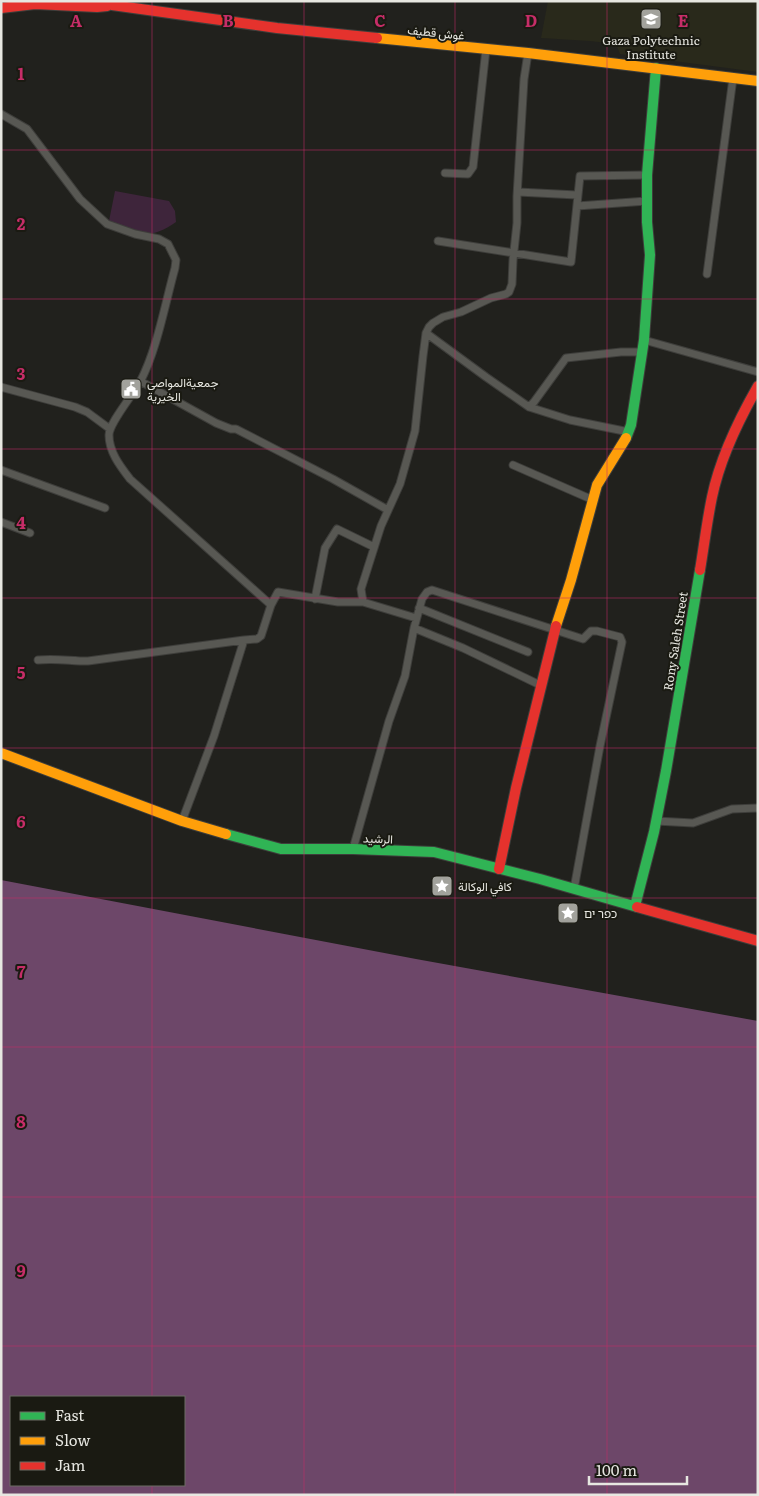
<svg xmlns="http://www.w3.org/2000/svg" width="759" height="1496" viewBox="0 0 759 1496" font-family="Literata,Vazirmatn,'Noto Sans Hebrew',serif">
	<style>
		.built { fill: #29291b }
		.green { fill: #3e253b }
		.water { fill: #6d4769; fill-rule: evenodd }
		.lines { fill: none; stroke-linecap: round; stroke-linejoin: round }
		.street-casing { stroke: #3e3e3b; stroke-width: 9 }
		.fast-casing { stroke: #3e3e3b; stroke-width: 12 }
		.slow-casing { stroke: #3e3e3b; stroke-width: 12 }
		.jam-casing { stroke: #3e3e3b; stroke-width: 12 }
		.street { stroke: #585853; stroke-width: 7 }
		.fast { stroke: #30b455; stroke-width: 10 }
		.slow { stroke: #ff9f0a; stroke-width: 10 }
		.jam { stroke: #e5322d; stroke-width: 10 }
		.grid { fill: none; stroke: #c62d68; stroke-width: 1; stroke-opacity: 0.55 }
		.labels { text-anchor: middle; dominant-baseline: central; stroke-width: 4; stroke-linejoin: round; paint-order: stroke }
		.street-label { font-size: 12px; fill: #e7e7e1; stroke: #1a1a12 }
		.poi-label { font-size: 12px; fill: #e7e7e1; stroke: #1a1a12; text-anchor: start }
		.grid-label { font-size: 16px; text-anchor: middle; font-weight: bold; fill: #c62d68; stroke: #1a1a12; stroke-width: 4; stroke-linejoin: round; paint-order: stroke }
	</style>
	<rect width="100%" height="100%" fill="#21211d"/>
	<!-- built -->
	<path class="built" d="M 548,1 L 758,1 L 758,72 L 620,54 L 616,44 L 590,41 L 541,38 Z"/>
	<!-- green -->
	<path class="green" d="M 115,191 L 169,201 L 175,211 L 176,222 C 147,242 139,233 109,221 Z"/>
	<!-- water -->
	<path class="water" d="M 1,880 L 416,959 L 758,1021 L 758,1495 L 1,1495 ZM 11,1397 L 184,1397 L 184,1485 L 11,1485 Z"/>
	<g class="lines">
		<!-- street casing -->
		<g class="street-casing">
			<path id="street" d="M 1,114 L 27,129 L 80,199 L 107,224 L 135,234 L 159,239 L 168,244 L 176,260 L 175,268 C 165,304 157,350 140,382 C 133,395 109,423 109,435 C 109,452 120,466 130,479 L 271,605
				M 445,173 L 468,174 L 473,167 L 486,49
				M 518,192 L 577,195
				M 577,206 L 647,201
				M 438,241 L 571,262 L 580,176 L 647,175
				M 707,274 L 733,78
				M 426,333 L 486,377 L 529,407 L 570,420 L 629,432
				M 644,340 L 758,372
				M 140,381 L 216,423 L 231,429 L 236,429 L 333,479 L 388,510
				M 1,387 L 75,407 L 87,412 L 110,429
				M 529,407 L 534,402 L 566,358 L 621,352 L 642,352
				M 513,465 L 593,500
				M 1,470 L 105,508
				M 1,522 L 30,533
				M 315,599 L 325,548 L 337,529 L 374,547
				M 363,602 L 361,589 L 381,526 L 400,484 L 415,431 L 423,356 L 426,333 L 429,327 L 433,323 L 443,317 L 461,312 L 491,298 L 506,294 L 509,292 L 512,284 L 513,260 L 517,223 L 517,196 L 524,79 L 528,53
				M 419,608 L 528,652
				M 414,628 L 463,648 L 540,685
				M 38,660 C 55,658 71,661 88,661 L 244,640 L 257,639 L 261,636 L 271,605 L 278,592 L 338,602 L 363,602 L 416,618
				M 182,821 L 214,736 L 244,640
				M 656,821 L 693,823 L 732,809 L 758,808
				M 353,849 L 389,721 L 405,676 L 414,628 L 422,599 L 427,592 L 432,590 L 583,639 L 591,631 L 597,631 L 620,637 L 622,642 L 600,746 L 574,889"/>
		</g>
		<!-- fast casing -->
		<g class="fast-casing">
			<path id="fast" d="M 626,438 L 631,425 L 644,340 L 650,255 L 647,222 L 647,175 L 656,68
				M 226,834 L 281,849 L 353,849 L 434,852 L 540,879 L 637,907
				M 635,906 L 654,832 L 666,771 L 700,570"/>
		</g>
		<!-- slow casing -->
		<g class="slow-casing">
			<path id="slow" d="M 377,38 L 528,53 L 758,81
				M 556,626 L 571,580 L 597,485 L 626,438
				M 1,753 L 182,821 L 226,834"/>
		</g>
		<!-- jam casing -->
		<g class="jam-casing">
			<path id="jam" d="M 100,1 L 112,5 L 277,28 L 377,38
				M 1,8 L 35,4 L 97,7 L 107,6
				M 700,570 C 704,546 707,521 712,497 C 720,458 738,421 758,386
				M 499,869 L 516,788 L 556,626
				M 637,907 L 758,941"/>
		</g>
		<!-- street -->
		<use href="#street" class="street"/>
		<!-- fast -->
		<use href="#fast" class="fast"/>
		<!-- slow -->
		<use href="#slow" class="slow"/>
		<!-- jam -->
		<use href="#jam" class="jam"/>
	</g>
	<!-- grid -->
	<path class="grid" d="M 152,1 L 152,1397M 304,1 L 304,1495M 455,1 L 455,1495M 607,1 L 607,1495M 1,150 L 758,150M 1,299 L 758,299M 1,449 L 758,449M 1,598 L 758,598M 1,748 L 758,748M 1,898 L 758,898M 1,1047 L 758,1047M 1,1197 L 758,1197M 1,1346 L 758,1346M 152,1485 L 152,1495"/>
	<!-- icons -->
	<defs>
		<g id="university-square" transform="scale(1.125)"><rect x="-9" y="-9" width="18" height="18" rx="4" fill="#a2a29c" stroke="#1a1a12"/><path d="M0-5L7-2L0 1L-7-2ZM-4 1L0 2.5L4 1V4Q0 6-4 4Z" fill="#fff"/></g>
		<g id="civic-square" transform="scale(1.125)"><rect x="-9" y="-9" width="18" height="18" rx="4" fill="#a2a29c" stroke="#1a1a12"/><path d="M-.6-6.5H3V-4.5H.6V-3L4-1V1h2V6H-6V1h2V-1L-.6-3ZM-1.2 2.5V6h2.4V2.5Z" fill="#fff"/></g>
		<g id="sight-square" transform="scale(1.125)"><rect x="-9" y="-9" width="18" height="18" rx="4" fill="#a2a29c" stroke="#1a1a12"/><path d="M0-6L1.8-2.2L6-1.7L2.9 1.2L3.7 5.4L0 3.3L-3.7 5.4L-2.9 1.2L-6-1.7L-1.8-2.2Z" fill="#fff"/></g>
	</defs>
	<g fill-rule="evenodd">
		<use href="#university-square" x="651" y="19"/>
		<use href="#civic-square" x="131" y="389"/>
		<use href="#sight-square" x="442" y="886"/>
		<use href="#sight-square" x="568" y="913"/>
	</g>
	<g class="labels">
		<!-- street labels -->
		<g class="street-label">
			<text transform="translate(436 32) rotate(6)">غوش قطيف</text>
			<text transform="translate(675 641) rotate(-81)">Rony Saleh Street</text>
			<text transform="translate(378 838) rotate(2)">الرشيد</text>
		</g>
		<!-- poi labels -->
		<g class="poi-label">
			<text x="651" y="40" text-anchor="middle">Gaza Polytechnic<tspan x="651" dy="14">Institute</tspan></text>
			<text x="147" y="382">جمعيةالمواصي<tspan x="147" dy="14">الخيرية</tspan></text>
			<text x="458" y="886">كافي الوكالة</text>
			<text x="584" y="913">כפר ים</text>
		</g>
	</g>
	<g class="grid-label">
		<text x="76" y="27">A</text>
		<text x="228" y="27">B</text>
		<text x="380" y="27">C</text>
		<text x="531" y="27">D</text>
		<text x="683" y="27">E</text>
		<text x="21" y="80">1</text>
		<text x="21" y="230">2</text>
		<text x="21" y="380">3</text>
		<text x="21" y="529">4</text>
		<text x="21" y="679">5</text>
		<text x="21" y="828">6</text>
		<text x="21" y="978">7</text>
		<text x="21" y="1128">8</text>
		<text x="21" y="1277">9</text>
	</g>
	<!-- border -->
	<rect width="759" height="1496" fill="none" stroke="#e7e7e1" stroke-width="5"/>
	<!-- legend -->
	<rect x="10" y="1396" width="175" height="90" fill="#1a1a12" stroke="#6c6c65"/>
	<rect x="20" y="1412" width="25" height="8" fill="#30b455" stroke="#6c6c65"/>
	<text x="55" y="1421" font-size="15" fill="#e7e7e1">Fast</text>
	<rect x="20" y="1437" width="25" height="8" fill="#ff9f0a" stroke="#6c6c65"/>
	<text x="55" y="1446" font-size="15" fill="#e7e7e1">Slow</text>
	<rect x="20" y="1462" width="25" height="8" fill="#e5322d" stroke="#6c6c65"/>
	<text x="55" y="1471" font-size="15" fill="#e7e7e1">Jam</text>
	<!-- scale -->
	<path d="M589 1476v8h98v-8" fill="none" stroke="#e7e7e1" stroke-width="2.5"/>
	<text x="596" y="1476" font-size="15" fill="#e7e7e1" stroke="#1a1a12" stroke-width="4" paint-order="stroke">100 m</text>
</svg>
